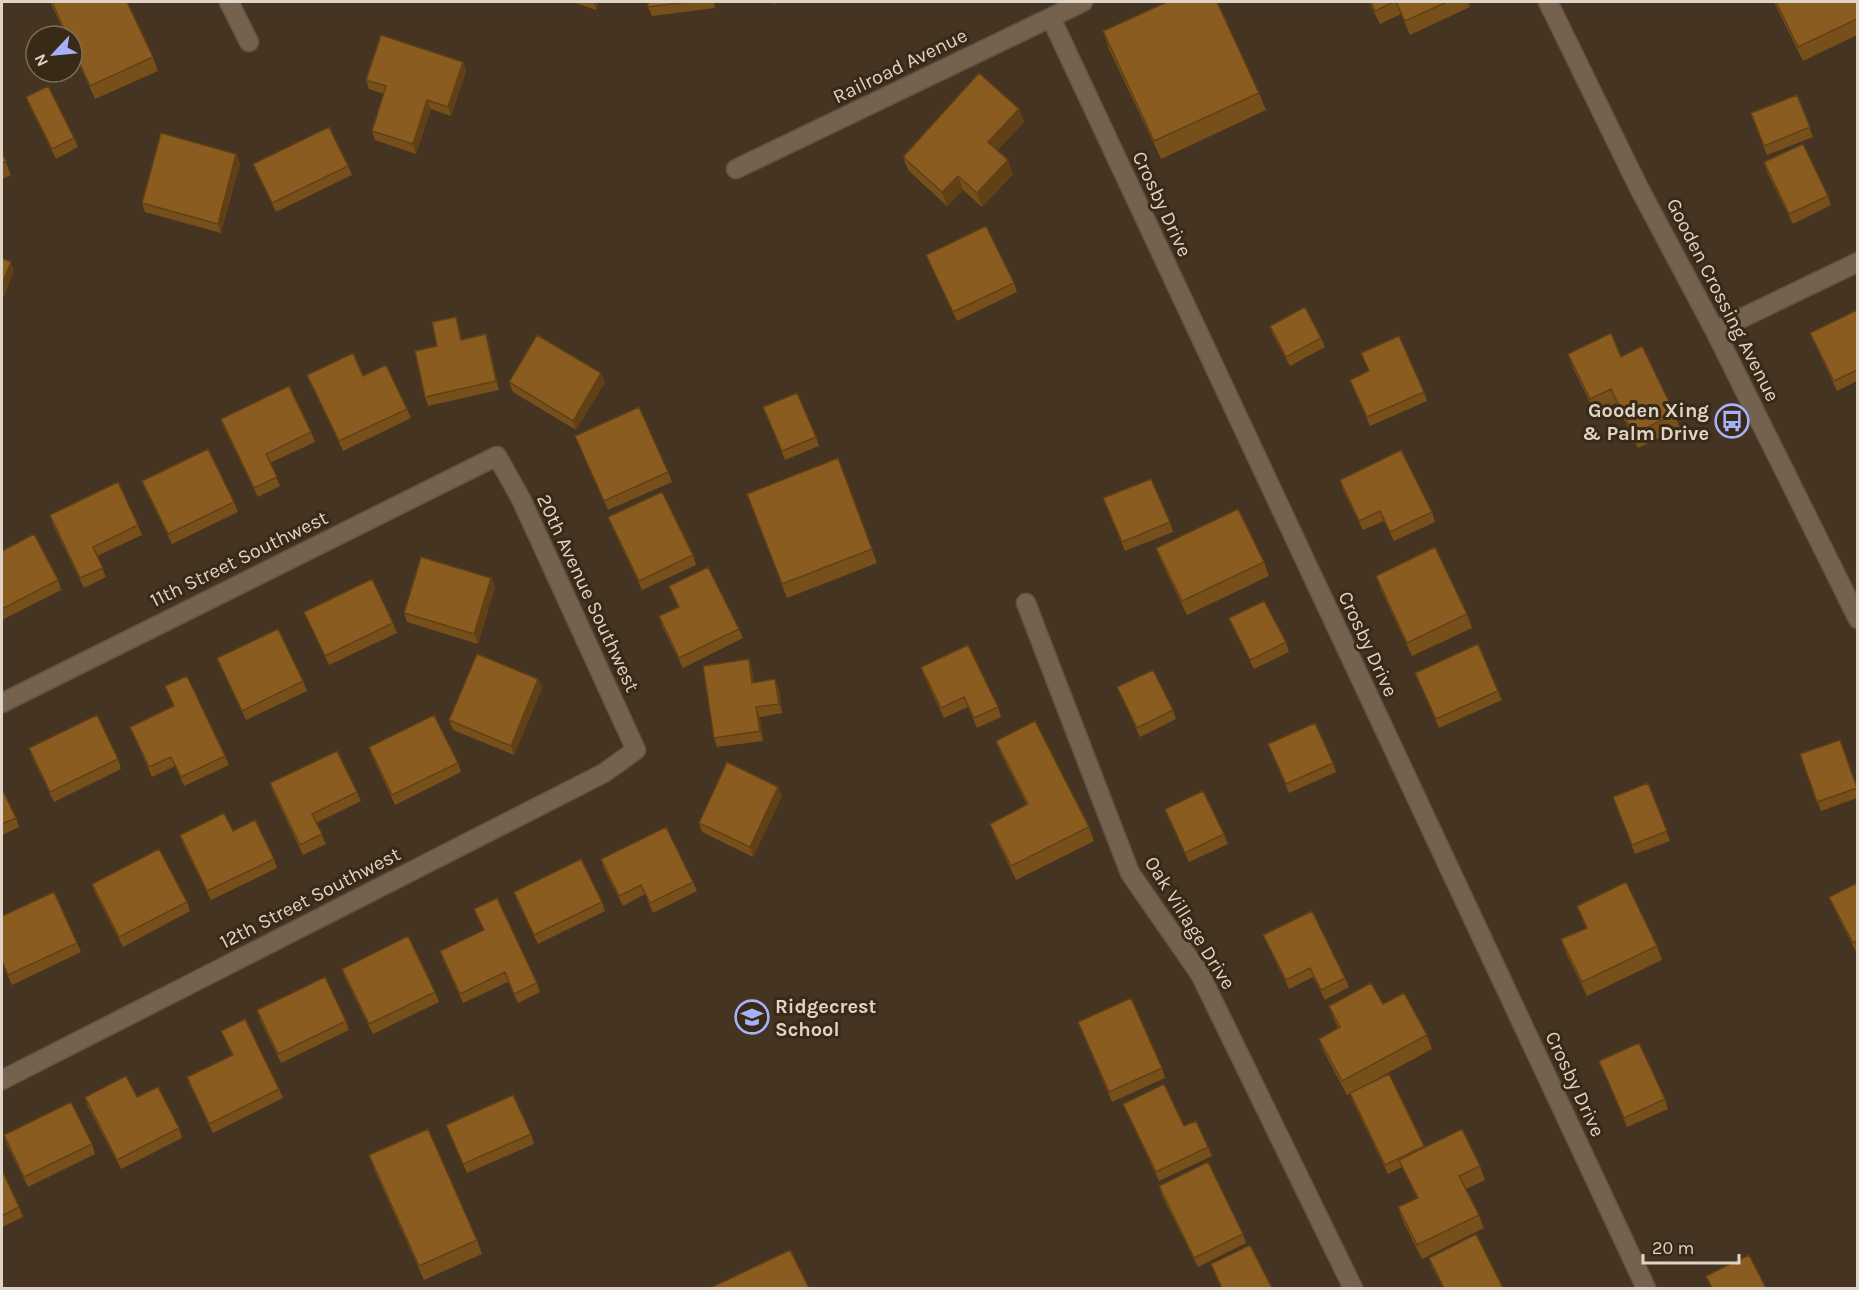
<svg xmlns="http://www.w3.org/2000/svg" width="1859" height="1290" viewBox="0 0 1859 1290" font-family="Karla,sans-serif">
	<style>
		.lines { fill: none; stroke-linecap: round; stroke-linejoin: round }
		.minor-casing { stroke: #605242; stroke-width: 21 }
		.minor { stroke: #74624e; stroke-width: 18 }
		.wall { fill: #774f1b }
		.shaded-wall { fill: #614016 }
		.building { fill: #8a5c1f; stroke: #614016; stroke-width: 1.5 }
		.labels { text-anchor: middle; dominant-baseline: central; stroke-width: 6; stroke-linejoin: round; paint-order: stroke }
		.street-label { font-size: 20px; fill: #ded4c8; stroke: #392a17 }
		.poi-label { font-size: 20px; font-weight: bold; fill: #ded4c8; stroke: #392a17; text-anchor: end }
	</style>
	<rect width="100%" height="100%" fill="#443421"/>
	<g class="lines">
		<!-- minor casing -->
		<g class="minor-casing">
			<path id="minor" d="M 229,2 L 249,42
				M 1548,2 L 1639,188 L 1715,331 L 1858,619
				M 1051,18 L 1646,1288
				M 736,169 L 1083,2
				M 1715,331 L 1858,262
				M 1026,603 L 1130,873 L 1200,974 L 1353,1288
				M 2,703 L 497,456 L 521,499 L 636,750 L 604,773 L 2,1080"/>
		</g>
		<!-- minor -->
		<use href="#minor" class="minor"/>
	</g>
	<!-- wall -->
	<path class="wall" d="M 50,2 L 127,2 L 153,57 L 158,71 L 95,99 L 72,49 L 72,36 L 66,36 Z
		M 573,2 L 598,2 L 596,10 Z
		M 648,2 L 714,2 L 715,8 L 652,16 L 648,7 Z
		M 1369,2 L 1468,2 L 1470,7 L 1410,35 L 1401,14 L 1380,24 Z
		M 1774,2 L 1857,2 L 1857,35 L 1803,61 Z
		M 1103,31 L 1259,93 L 1266,110 L 1161,159 L 1109,49 Z
		M 463,62 L 466,71 L 451,116 L 431,109 L 416,154 L 375,140 L 372,131 L 384,94 L 369,89 L 366,80 Z
		M 1797,95 L 1813,137 L 1767,155 L 1751,113 Z
		M 26,97 L 74,138 L 78,147 L 56,159 L 30,107 Z
		M 1019,109 L 1024,122 L 997,151 L 1013,174 L 982,207 L 963,190 L 947,206 L 908,170 L 903,157 Z
		M 2,153 L 11,175 L 2,179 Z
		M 236,154 L 240,163 L 221,233 L 145,212 L 142,203 Z
		M 1764,162 L 1828,196 L 1831,205 L 1793,224 L 1767,172 Z
		M 253,164 L 348,166 L 352,175 L 276,212 L 257,173 Z
		M 926,255 L 1014,283 L 1017,292 L 957,321 L 930,264 Z
		M 1857,310 L 1857,381 L 1837,391 L 1814,342 L 1810,333 Z
		M 1270,326 L 1321,338 L 1325,347 L 1290,366 L 1273,335 Z
		M 459,327 L 462,339 L 486,334 L 489,344 L 499,390 L 428,406 L 425,397 L 437,346 Z
		M 1361,353 L 1424,392 L 1427,401 L 1370,426 L 1350,380 L 1369,372 Z
		M 1568,354 L 1621,357 L 1675,414 L 1680,428 L 1638,448 L 1616,403 L 1595,413 L 1573,368 Z
		M 307,375 L 363,376 L 407,409 L 411,418 L 343,451 L 311,384 Z
		M 509,382 L 605,382 L 576,430 L 513,392 Z
		M 763,407 L 816,437 L 819,446 L 785,460 Z
		M 221,419 L 311,432 L 315,442 L 270,463 L 280,486 L 258,497 L 224,428 Z
		M 575,436 L 668,472 L 672,482 L 608,510 Z
		M 838,458 L 877,563 L 787,598 L 747,494 Z
		M 1340,480 L 1432,512 L 1435,522 L 1394,541 L 1384,521 L 1363,530 L 1343,490 Z
		M 142,481 L 234,502 L 238,512 L 172,544 L 146,491 Z
		M 1103,498 L 1170,522 L 1173,532 L 1125,551 Z
		M 50,515 L 138,525 L 142,535 L 97,556 L 106,577 L 84,588 L 53,525 Z
		M 608,517 L 693,555 L 696,565 L 642,590 L 612,527 Z
		M 1156,548 L 1264,562 L 1269,576 L 1187,615 L 1161,561 Z
		M 2,551 L 58,580 L 61,590 L 2,620 Z
		M 1376,576 L 1467,614 L 1472,628 L 1412,656 L 1381,590 Z
		M 491,578 L 495,587 L 478,644 L 407,622 L 404,613 Z
		M 669,586 L 739,629 L 743,638 L 683,668 L 662,626 L 659,616 L 678,607 Z
		M 304,612 L 393,623 L 397,633 L 329,665 L 308,621 Z
		M 1229,618 L 1286,642 L 1289,652 L 1254,669 L 1233,628 Z
		M 217,658 L 303,681 L 307,691 L 246,720 L 221,667 Z
		M 749,659 L 752,669 L 754,683 L 779,689 L 782,713 L 760,717 L 763,741 L 717,747 L 714,738 Z
		M 921,667 L 998,707 L 1001,717 L 977,728 L 968,707 L 944,718 L 924,676 Z
		M 1415,673 L 1498,691 L 1502,700 L 1439,728 Z
		M 538,679 L 542,688 L 514,755 L 453,730 L 449,720 Z
		M 165,686 L 225,756 L 229,765 L 184,786 L 175,766 L 152,777 L 130,727 L 174,707 Z
		M 1117,687 L 1173,710 L 1176,719 L 1140,737 L 1121,696 Z
		M 996,741 L 1089,827 L 1094,841 L 1016,880 L 995,837 L 990,824 L 1027,805 L 1001,754 Z
		M 1268,744 L 1333,763 L 1336,772 L 1289,793 Z
		M 369,747 L 458,763 L 461,772 L 395,805 L 372,756 Z
		M 29,748 L 118,759 L 121,769 L 54,802 L 32,757 Z
		M 1800,754 L 1857,787 L 1857,798 L 1821,811 Z
		M 270,783 L 357,792 L 361,801 L 316,823 L 326,844 L 303,855 L 273,792 Z
		M 1648,783 L 1670,841 L 1635,854 L 1613,797 Z
		M 778,787 L 782,796 L 753,857 L 702,832 L 699,823 Z
		M 2,789 L 16,818 L 19,827 L 2,835 Z
		M 1165,809 L 1224,834 L 1228,844 L 1189,862 L 1168,818 Z
		M 233,831 L 274,859 L 277,868 L 211,900 L 183,844 L 180,835 Z
		M 601,859 L 693,882 L 697,891 L 653,913 L 645,894 L 623,906 L 604,869 Z
		M 1857,883 L 1857,951 L 1856,952 L 1833,906 L 1829,897 Z
		M 92,884 L 187,902 L 190,911 L 123,947 L 95,893 Z
		M 514,892 L 602,902 L 605,911 L 538,944 L 517,901 Z
		M 1577,906 L 1657,946 L 1662,960 L 1587,996 L 1566,953 L 1561,939 L 1586,928 Z
		M 474,909 L 537,983 L 540,992 L 518,1003 L 508,982 L 463,1003 L 443,960 L 440,951 L 484,930 Z
		M 2,916 L 77,943 L 81,952 L 12,985 L 2,963 Z
		M 1263,935 L 1345,978 L 1349,987 L 1325,1000 L 1313,977 L 1289,989 L 1267,944 Z
		M 342,969 L 435,992 L 439,1002 L 373,1034 L 345,978 Z
		M 1383,1004 L 1427,1035 L 1432,1049 L 1347,1095 L 1324,1052 L 1319,1039 L 1338,1028 L 1334,1019 L 1329,1006 Z
		M 257,1010 L 346,1021 L 349,1030 L 281,1063 L 260,1020 Z
		M 1078,1022 L 1162,1068 L 1165,1078 L 1112,1102 Z
		M 221,1031 L 279,1089 L 283,1098 L 213,1133 L 190,1086 L 187,1077 L 232,1055 Z
		M 1599,1061 L 1665,1099 L 1668,1109 L 1627,1127 Z
		M 1389,1074 L 1425,1148 L 1480,1166 L 1485,1180 L 1466,1189 L 1479,1215 L 1484,1228 L 1422,1259 L 1403,1221 L 1398,1207 L 1417,1198 L 1402,1167 L 1388,1174 L 1353,1102 L 1350,1093 Z
		M 85,1097 L 179,1128 L 182,1138 L 121,1169 L 88,1107 Z
		M 1123,1104 L 1184,1126 L 1208,1147 L 1212,1156 L 1159,1181 L 1127,1113 Z
		M 446,1125 L 531,1134 L 534,1144 L 467,1173 Z
		M 4,1135 L 92,1144 L 95,1154 L 28,1187 L 7,1145 Z
		M 369,1155 L 477,1240 L 482,1254 L 424,1280 L 374,1169 Z
		M 2,1170 L 19,1207 L 23,1217 L 2,1227 Z
		M 1159,1186 L 1243,1234 L 1246,1243 L 1198,1267 L 1162,1196 Z
		M 1429,1258 L 1503,1288 L 1443,1288 L 1432,1267 Z
		M 1211,1264 L 1272,1288 L 1221,1288 Z"/>
	<!-- shaded-wall -->
	<path class="shaded-wall" d="M 593,2 L 598,2 L 596,10 Z
		M 772,2 L 778,2 L 774,6 Z
		M 463,62 L 466,71 L 451,116 L 448,107 Z
		M 427,100 L 431,109 L 416,154 L 413,144 Z
		M 1019,109 L 1024,122 L 993,155 L 988,142 Z
		M 236,154 L 240,163 L 221,233 L 218,224 Z
		M 1008,160 L 1013,174 L 982,207 L 977,193 Z
		M 958,176 L 963,190 L 947,206 L 942,192 Z
		M 11,262 L 14,272 L 2,301 L 2,284 Z
		M 456,317 L 459,327 L 464,349 L 461,340 Z
		M 486,334 L 489,344 L 499,390 L 496,381 Z
		M 601,373 L 605,382 L 576,430 L 573,421 Z
		M 491,578 L 495,587 L 478,644 L 474,634 Z
		M 749,659 L 752,669 L 756,693 L 752,683 Z
		M 538,679 L 542,688 L 514,755 L 511,746 Z
		M 775,679 L 779,689 L 782,713 L 779,704 Z
		M 756,707 L 760,717 L 763,741 L 760,731 Z
		M 778,787 L 782,796 L 753,857 L 750,847 Z"/>
	<!-- building -->
	<path class="building" d="M 52,2 L 127,2 L 153,57 L 90,86 L 72,46 L 72,36 L 67,36 Z
		M 648,2 L 688,2 L 648,7 Z
		M 1167,2 L 1217,2 L 1259,93 L 1154,141 L 1103,31 Z
		M 1371,2 L 1394,2 L 1375,11 Z
		M 1396,2 L 1447,2 L 1405,21 Z
		M 1776,2 L 1857,2 L 1857,19 L 1798,47 Z
		M 381,35 L 463,62 L 448,107 L 427,100 L 413,144 L 372,131 L 386,86 L 366,80 Z
		M 979,73 L 1019,109 L 988,142 L 1008,160 L 977,193 L 958,176 L 942,192 L 903,157 Z
		M 48,86 L 74,138 L 52,149 L 26,97 Z
		M 1797,95 L 1810,127 L 1764,146 L 1751,113 Z
		M 329,127 L 348,166 L 272,203 L 253,164 Z
		M 161,133 L 236,154 L 218,224 L 142,203 Z
		M 1803,144 L 1828,196 L 1789,214 L 1764,162 Z
		M 2,153 L 6,161 L 2,163 Z
		M 986,226 L 1014,283 L 953,312 L 926,255 Z
		M 2,258 L 11,262 L 2,284 Z
		M 1305,307 L 1321,338 L 1286,357 L 1270,326 Z
		M 1857,310 L 1857,370 L 1834,381 L 1810,333 Z
		M 456,317 L 461,340 L 486,334 L 496,381 L 425,397 L 415,351 L 437,346 L 432,322 Z
		M 1611,333 L 1621,357 L 1642,346 L 1675,414 L 1633,434 L 1611,389 L 1590,399 L 1568,354 Z
		M 537,335 L 601,373 L 573,421 L 509,382 Z
		M 1399,336 L 1424,392 L 1367,417 L 1350,380 L 1369,371 L 1361,353 Z
		M 353,353 L 363,376 L 386,365 L 407,409 L 339,441 L 307,375 Z
		M 289,386 L 311,432 L 266,454 L 277,477 L 254,488 L 221,419 Z
		M 797,393 L 816,437 L 782,451 L 763,407 Z
		M 639,407 L 668,472 L 604,501 L 575,436 Z
		M 208,449 L 234,502 L 168,534 L 142,481 Z
		M 1401,450 L 1432,512 L 1390,532 L 1380,511 L 1359,521 L 1340,480 Z
		M 838,458 L 872,549 L 782,584 L 747,494 Z
		M 1151,479 L 1170,522 L 1122,542 L 1103,498 Z
		M 118,482 L 138,525 L 93,547 L 103,568 L 80,578 L 50,515 Z
		M 662,492 L 693,555 L 639,581 L 608,517 Z
		M 1238,509 L 1264,562 L 1182,601 L 1156,548 Z
		M 34,534 L 58,580 L 2,609 L 2,551 Z
		M 1435,547 L 1467,614 L 1407,643 L 1376,576 Z
		M 421,557 L 491,578 L 474,634 L 404,613 Z
		M 708,567 L 739,629 L 679,658 L 659,616 L 679,607 L 669,586 Z
		M 372,579 L 393,623 L 325,656 L 304,612 Z
		M 1264,601 L 1286,642 L 1250,660 L 1229,618 Z
		M 278,629 L 303,681 L 242,711 L 217,658 Z
		M 1478,644 L 1498,691 L 1436,719 L 1415,673 Z
		M 968,645 L 998,707 L 974,718 L 964,697 L 941,708 L 921,667 Z
		M 477,654 L 538,679 L 511,746 L 449,720 Z
		M 749,659 L 752,683 L 775,679 L 779,704 L 756,707 L 760,731 L 714,738 L 703,666 Z
		M 1153,670 L 1173,710 L 1137,728 L 1117,687 Z
		M 187,676 L 225,756 L 181,777 L 171,757 L 149,767 L 130,727 L 174,706 L 165,686 Z
		M 97,715 L 118,759 L 50,792 L 29,748 Z
		M 434,715 L 458,763 L 392,795 L 369,747 Z
		M 1035,721 L 1089,827 L 1011,866 L 990,824 L 1028,804 L 996,741 Z
		M 1315,723 L 1333,763 L 1286,784 L 1268,744 Z
		M 1840,740 L 1857,788 L 1817,802 L 1800,754 Z
		M 337,751 L 357,792 L 312,814 L 322,834 L 300,845 L 270,783 Z
		M 727,762 L 778,787 L 750,847 L 699,823 Z
		M 1648,783 L 1667,831 L 1632,845 L 1613,797 Z
		M 2,789 L 16,818 L 2,824 Z
		M 1203,791 L 1224,834 L 1185,853 L 1165,809 Z
		M 224,813 L 233,831 L 255,820 L 274,859 L 207,891 L 180,835 Z
		M 666,827 L 693,882 L 650,903 L 641,885 L 619,896 L 601,859 Z
		M 159,849 L 187,902 L 119,937 L 92,884 Z
		M 581,859 L 602,902 L 534,935 L 514,892 Z
		M 1626,882 L 1657,946 L 1582,982 L 1561,939 L 1587,928 L 1577,906 Z
		M 1857,883 L 1857,940 L 1853,943 L 1829,897 Z
		M 54,892 L 77,943 L 8,975 L 2,961 L 2,916 Z
		M 497,898 L 537,983 L 514,994 L 505,972 L 460,994 L 440,951 L 484,930 L 474,909 Z
		M 1312,911 L 1345,978 L 1321,990 L 1310,968 L 1286,980 L 1263,935 Z
		M 408,936 L 435,992 L 369,1024 L 342,969 Z
		M 325,977 L 346,1021 L 278,1054 L 257,1010 Z
		M 1371,983 L 1383,1004 L 1404,993 L 1427,1035 L 1342,1081 L 1319,1039 L 1340,1027 L 1329,1006 Z
		M 1131,998 L 1162,1068 L 1109,1092 L 1078,1022 Z
		M 245,1019 L 279,1089 L 209,1124 L 187,1077 L 233,1055 L 221,1031 Z
		M 1639,1043 L 1665,1099 L 1624,1118 L 1599,1061 Z
		M 1389,1074 L 1424,1146 L 1385,1165 L 1350,1093 Z
		M 126,1076 L 137,1097 L 158,1087 L 179,1128 L 117,1160 L 85,1097 Z
		M 1164,1084 L 1184,1126 L 1196,1121 L 1208,1147 L 1156,1172 L 1123,1104 Z
		M 513,1095 L 531,1134 L 463,1164 L 446,1125 Z
		M 71,1102 L 92,1144 L 24,1177 L 4,1135 Z
		M 428,1129 L 477,1240 L 419,1266 L 369,1155 Z
		M 1462,1129 L 1480,1166 L 1459,1176 L 1479,1215 L 1417,1245 L 1398,1207 L 1418,1198 L 1399,1160 Z
		M 1208,1162 L 1243,1234 L 1194,1258 L 1159,1186 Z
		M 2,1170 L 19,1207 L 2,1216 Z
		M 1476,1234 L 1503,1288 L 1444,1288 L 1429,1258 Z
		M 1250,1245 L 1272,1288 L 1222,1288 L 1211,1264 Z
		M 790,1250 L 809,1288 L 710,1288 Z
		M 1749,1255 L 1766,1288 L 1712,1288 L 1706,1276 Z"/>
	<!-- icons -->
	<defs>
		<g id="bus-ring" transform="scale(1.725)"><circle r="9.5" fill="#392a17" stroke="#a4b2fc" stroke-width="1.5"/><path d="M-5-6H5V4H4V6H2V4H-2V6H-4V4H-5ZM-3.5-4V0h7V-4ZM-3.5 1.2v1.5H-2V1.2ZM2 1.2v1.5H3.5V1.2Z" fill="#a4b2fc"/></g>
		<g id="school-ring" transform="scale(1.725)"><circle r="9.5" fill="#392a17" stroke="#a4b2fc" stroke-width="1.5"/><path d="M0-5L7-2L0 1L-7-2ZM-4 1L0 2.5L4 1V4Q0 6-4 4Z" fill="#a4b2fc"/></g>
	</defs>
	<g fill-rule="evenodd">
		<use href="#bus-ring" x="1732" y="421"/>
		<use href="#school-ring" x="752" y="1017"/>
	</g>
	<g class="labels">
		<!-- street labels -->
		<g class="street-label">
			<text transform="translate(900 66) rotate(-26)">Railroad Avenue</text>
			<text transform="translate(1162 204) rotate(65)">Crosby Drive</text>
			<text transform="translate(1723 300) rotate(63)">Gooden Crossing Avenue</text>
			<text transform="translate(239 559) rotate(-26)">11th Street Southwest</text>
			<text transform="translate(588 593) rotate(65)">20th Avenue Southwest</text>
			<text transform="translate(1368 644) rotate(65)">Crosby Drive</text>
			<text transform="translate(310 898) rotate(-27)">12th Street Southwest</text>
			<text transform="translate(1190 923) rotate(58)">Oak Village Drive</text>
			<text transform="translate(1575 1084) rotate(65)">Crosby Drive</text>
		</g>
		<!-- poi labels -->
		<g class="poi-label">
			<text x="1709" y="410">Gooden Xing<tspan x="1709" dy="23">&amp; Palm Drive</tspan></text>
			<text x="775" y="1006" text-anchor="start">Ridgecrest<tspan x="775" dy="23">School</tspan></text>
		</g>
	</g>
	<!-- border -->
	<rect width="1859" height="1290" fill="none" stroke="#ded4c8" stroke-width="6"/>
	<!-- north arrow -->
	<g transform="translate(54 54) rotate(244)"><circle r="28" fill="#392a17" stroke="#7b6e5e" stroke-width="1.5"/>
	<path d="M0-4.5L10 22L0 15L-10 22Z" fill="#a4b2fc"/>
	<text y="-9" font-size="16" font-weight="bold" text-anchor="middle" fill="#ded4c8">N</text>
	</g>
	<!-- scale -->
	<path d="M1643 1254v9h96v-9" fill="none" stroke="#ded4c8" stroke-width="3"/>
	<text x="1652" y="1254" font-size="18" fill="#ded4c8" stroke="#392a17" stroke-width="4.5" paint-order="stroke">20 m</text>
</svg>
